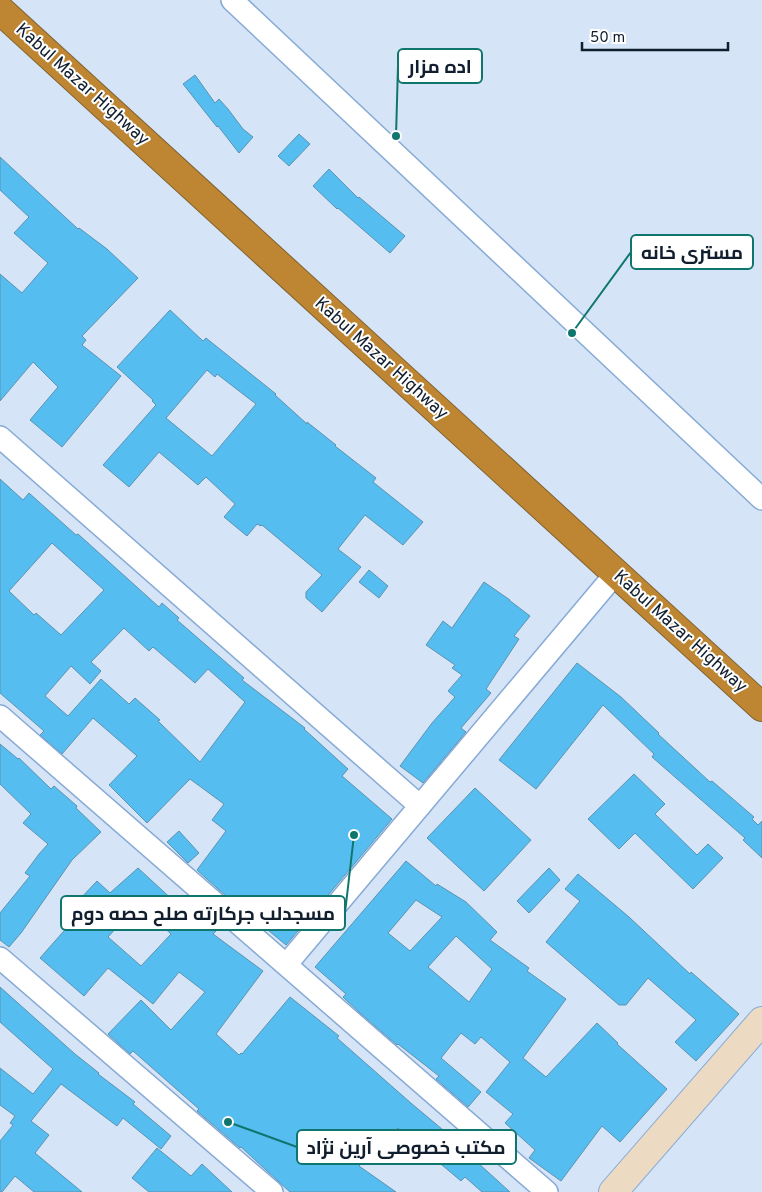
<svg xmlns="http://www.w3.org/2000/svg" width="762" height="1192" viewBox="0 0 762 1192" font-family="Overpass,Cairo,sans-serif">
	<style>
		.building { fill: #56bdf1; stroke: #5b93b1; fill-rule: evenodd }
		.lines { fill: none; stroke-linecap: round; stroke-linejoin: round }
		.street-casing { stroke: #86aad5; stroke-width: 24 }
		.secondary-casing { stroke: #86aad5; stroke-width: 30 }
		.highway-casing { stroke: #816231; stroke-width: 30 }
		.street { stroke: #fff; stroke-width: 21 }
		.secondary { stroke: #ecdbc2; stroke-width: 28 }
		.highway { stroke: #be8632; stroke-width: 28 }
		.labels { text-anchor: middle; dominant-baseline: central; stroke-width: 4; stroke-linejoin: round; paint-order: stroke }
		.street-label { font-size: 18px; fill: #101e2e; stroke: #fff }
		.leader { fill: none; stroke: #0f766e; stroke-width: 2 }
		.callout-dot { fill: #0f766e; stroke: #fff; stroke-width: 2 }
		.callout { fill: #fff; stroke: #0f766e; stroke-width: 2 }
		.callout-label { font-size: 19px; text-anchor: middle; font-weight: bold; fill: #101e2e }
	</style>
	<rect width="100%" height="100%" fill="#d5e4f6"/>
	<!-- building -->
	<path class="building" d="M 195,75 L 215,103 L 219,99 L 228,109 L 243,129 L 253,137 L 239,153 L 218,126 L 217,127 L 183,84 Z
		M 299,134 L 310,144 L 289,166 L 278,156 Z
		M 0,157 L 78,229 L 79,228 L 107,249 L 138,278 L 82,336 L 86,340 L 82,345 L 121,376 L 62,447 L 30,420 L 58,387 L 33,362 L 0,401 L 0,274 L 22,293 L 48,263 L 14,233 L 29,217 L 0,190 Z
		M 329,169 L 358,198 L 359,197 L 405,236 L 390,253 L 338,208 L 337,209 L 313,186 Z
		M 170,310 L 203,341 L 206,338 L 276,394 L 275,395 L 307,424 L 307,422 L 336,445 L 335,446 L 376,478 L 373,482 L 423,522 L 403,545 L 365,515 L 338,549 L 361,567 L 322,612 L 306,598 L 306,592 L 322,575 L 262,525 L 261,526 L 257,524 L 247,536 L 224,517 L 235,504 L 206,477 L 198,485 L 159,452 L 129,487 L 103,465 L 156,405 L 152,401 L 153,400 L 117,367 ZM 207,370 L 215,377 L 217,374 L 256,404 L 212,456 L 166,418 Z
		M 0,479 L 23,500 L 29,493 L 76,535 L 78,534 L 159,607 L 162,603 L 179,618 L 177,620 L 244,678 L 242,680 L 305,728 L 304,729 L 348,769 L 342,776 L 392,819 L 286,945 L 227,896 L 226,896 L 197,870 L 226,831 L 212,820 L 224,804 L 190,779 L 147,823 L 109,785 L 137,756 L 93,718 L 62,754 L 40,735 L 44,731 L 0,693 ZM 52,543 L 104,590 L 61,635 L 36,613 L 34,615 L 9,591 ZM 124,628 L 149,651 L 153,647 L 195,683 L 208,669 L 245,702 L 200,762 L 158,721 L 160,720 L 135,698 L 129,704 L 101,679 L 68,716 L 45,696 L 71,666 L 90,684 L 101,671 L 91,662 Z
		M 369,570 L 388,586 L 379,598 L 359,582 Z
		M 484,582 L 510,600 L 509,600 L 530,616 L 514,636 L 519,639 L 486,689 L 491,693 L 461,728 L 466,732 L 423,783 L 400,766 L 432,723 L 455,697 L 448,691 L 462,675 L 452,668 L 455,665 L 426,645 L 443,621 L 452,628 Z
		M 577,663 L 621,697 L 659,733 L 658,734 L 710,782 L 712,781 L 754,817 L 752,819 L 758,825 L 762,821 L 762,858 L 743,840 L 745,838 L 652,757 L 654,754 L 603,705 L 536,789 L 499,760 Z
		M 0,744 L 18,759 L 19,758 L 51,789 L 54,786 L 77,806 L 76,808 L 101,832 L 72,860 L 21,933 L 9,947 L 0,940 L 0,913 L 30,876 L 25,873 L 39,854 L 48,844 L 23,823 L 31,814 L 0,784 Z
		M 634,774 L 665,804 L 655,814 L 697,855 L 708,844 L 723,858 L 693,889 L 635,833 L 619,849 L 588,819 Z
		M 475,788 L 531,840 L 484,891 L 427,838 Z
		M 179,831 L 199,853 L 188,863 L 167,842 Z
		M 406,861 L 436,886 L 437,884 L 466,902 L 497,932 L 490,940 L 529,968 L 527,971 L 566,999 L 523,1058 L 546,1077 L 597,1023 L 618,1043 L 617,1044 L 667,1089 L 620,1142 L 602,1126 L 561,1181 L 529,1158 L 535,1150 L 505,1123 L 513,1114 L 486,1092 L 510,1062 L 481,1037 L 475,1044 L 461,1033 L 441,1058 L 481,1092 L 468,1107 L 436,1079 L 439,1076 L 398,1044 L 397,1045 L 360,1013 L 343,997 L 346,994 L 315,967 ZM 416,900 L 442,917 L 410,951 L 388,933 ZM 456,936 L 492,969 L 469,1002 L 428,967 Z
		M 138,868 L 189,915 L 194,910 L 216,931 L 213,934 L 263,971 L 216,1034 L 239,1055 L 241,1053 L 242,1054 L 290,997 L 339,1036 L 337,1038 L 412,1104 L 479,1160 L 477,1162 L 510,1192 L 482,1192 L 465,1177 L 461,1181 L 398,1128 L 359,1166 L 396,1192 L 290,1192 L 241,1147 L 240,1148 L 197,1111 L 199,1109 L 133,1051 L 130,1054 L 108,1034 L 141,1000 L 171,1030 L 205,992 L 179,972 L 153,1004 L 108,968 L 84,996 L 40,958 L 86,906 L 80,899 L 97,881 L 110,893 ZM 138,904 L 171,934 L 141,966 L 108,937 Z
		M 549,868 L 560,880 L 529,913 L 517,901 Z
		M 578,874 L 629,917 L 690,974 L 691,972 L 739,1014 L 696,1061 L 675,1042 L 696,1020 L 648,978 L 626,1005 L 619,1005 L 546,942 L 580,901 L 565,889 Z
		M 0,987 L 75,1054 L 99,1073 L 98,1074 L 135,1102 L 133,1104 L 171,1136 L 161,1149 L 123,1118 L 117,1126 L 61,1084 L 31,1121 L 49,1135 L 35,1153 L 82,1192 L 34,1192 L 15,1176 L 2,1192 L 0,1192 L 0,1141 L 13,1125 L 10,1123 L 15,1116 L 0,1105 L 0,1068 L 33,1094 L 53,1069 L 0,1022 Z
		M 157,1148 L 191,1176 L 202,1164 L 232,1192 L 149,1192 L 132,1178 Z"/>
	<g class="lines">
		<!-- street casing -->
		<g class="street-casing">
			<path id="street" d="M 232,0 L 762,499
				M 0,437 L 420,806
				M 0,716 L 547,1192
				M 0,958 L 272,1192
				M 286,965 L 616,573"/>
		</g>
		<!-- secondary casing -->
		<g class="secondary-casing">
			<path id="secondary" d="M 613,1192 L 762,1021"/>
		</g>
		<!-- highway casing -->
		<g class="highway-casing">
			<path id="highway" d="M 0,10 L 762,707"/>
		</g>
		<!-- street -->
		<use href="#street" class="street"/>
		<!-- secondary -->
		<use href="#secondary" class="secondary"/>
		<!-- highway -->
		<use href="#highway" class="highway"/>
	</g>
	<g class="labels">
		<!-- street labels -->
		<g class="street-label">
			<text transform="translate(82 85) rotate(42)">Kabul Mazar Highway</text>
			<text transform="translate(381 359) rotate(42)">Kabul Mazar Highway</text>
			<text transform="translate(680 632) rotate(42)">Kabul Mazar Highway</text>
		</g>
	</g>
	<!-- callouts -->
	<path class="leader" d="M396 136L398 66M572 333L631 252M354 835L345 913M228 1122L297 1147"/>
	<g class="callout-dot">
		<circle cx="396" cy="136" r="5"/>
		<circle cx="572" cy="333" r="5"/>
		<circle cx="354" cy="835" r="5"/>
		<circle cx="228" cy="1122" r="5"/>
	</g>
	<g class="callout">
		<rect x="398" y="49" width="84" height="34" rx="5"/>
		<rect x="631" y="235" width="122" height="34" rx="5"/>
		<rect x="61" y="896" width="284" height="34" rx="5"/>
		<rect x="297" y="1130" width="219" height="34" rx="5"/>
	</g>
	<g class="callout-label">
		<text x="440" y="73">اده مزار</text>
		<text x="692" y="259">مستری خانه</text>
		<text x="203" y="920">مسجدلب جرکارته صلح حصه دوم</text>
		<text x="406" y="1154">مکتب خصوصی آرین نژاد</text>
	</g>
	<!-- scale -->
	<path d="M582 42v8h146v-8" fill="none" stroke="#101e2e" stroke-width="2.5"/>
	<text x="590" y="42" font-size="15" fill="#101e2e" stroke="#ffffff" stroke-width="4" paint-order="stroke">50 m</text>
</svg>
